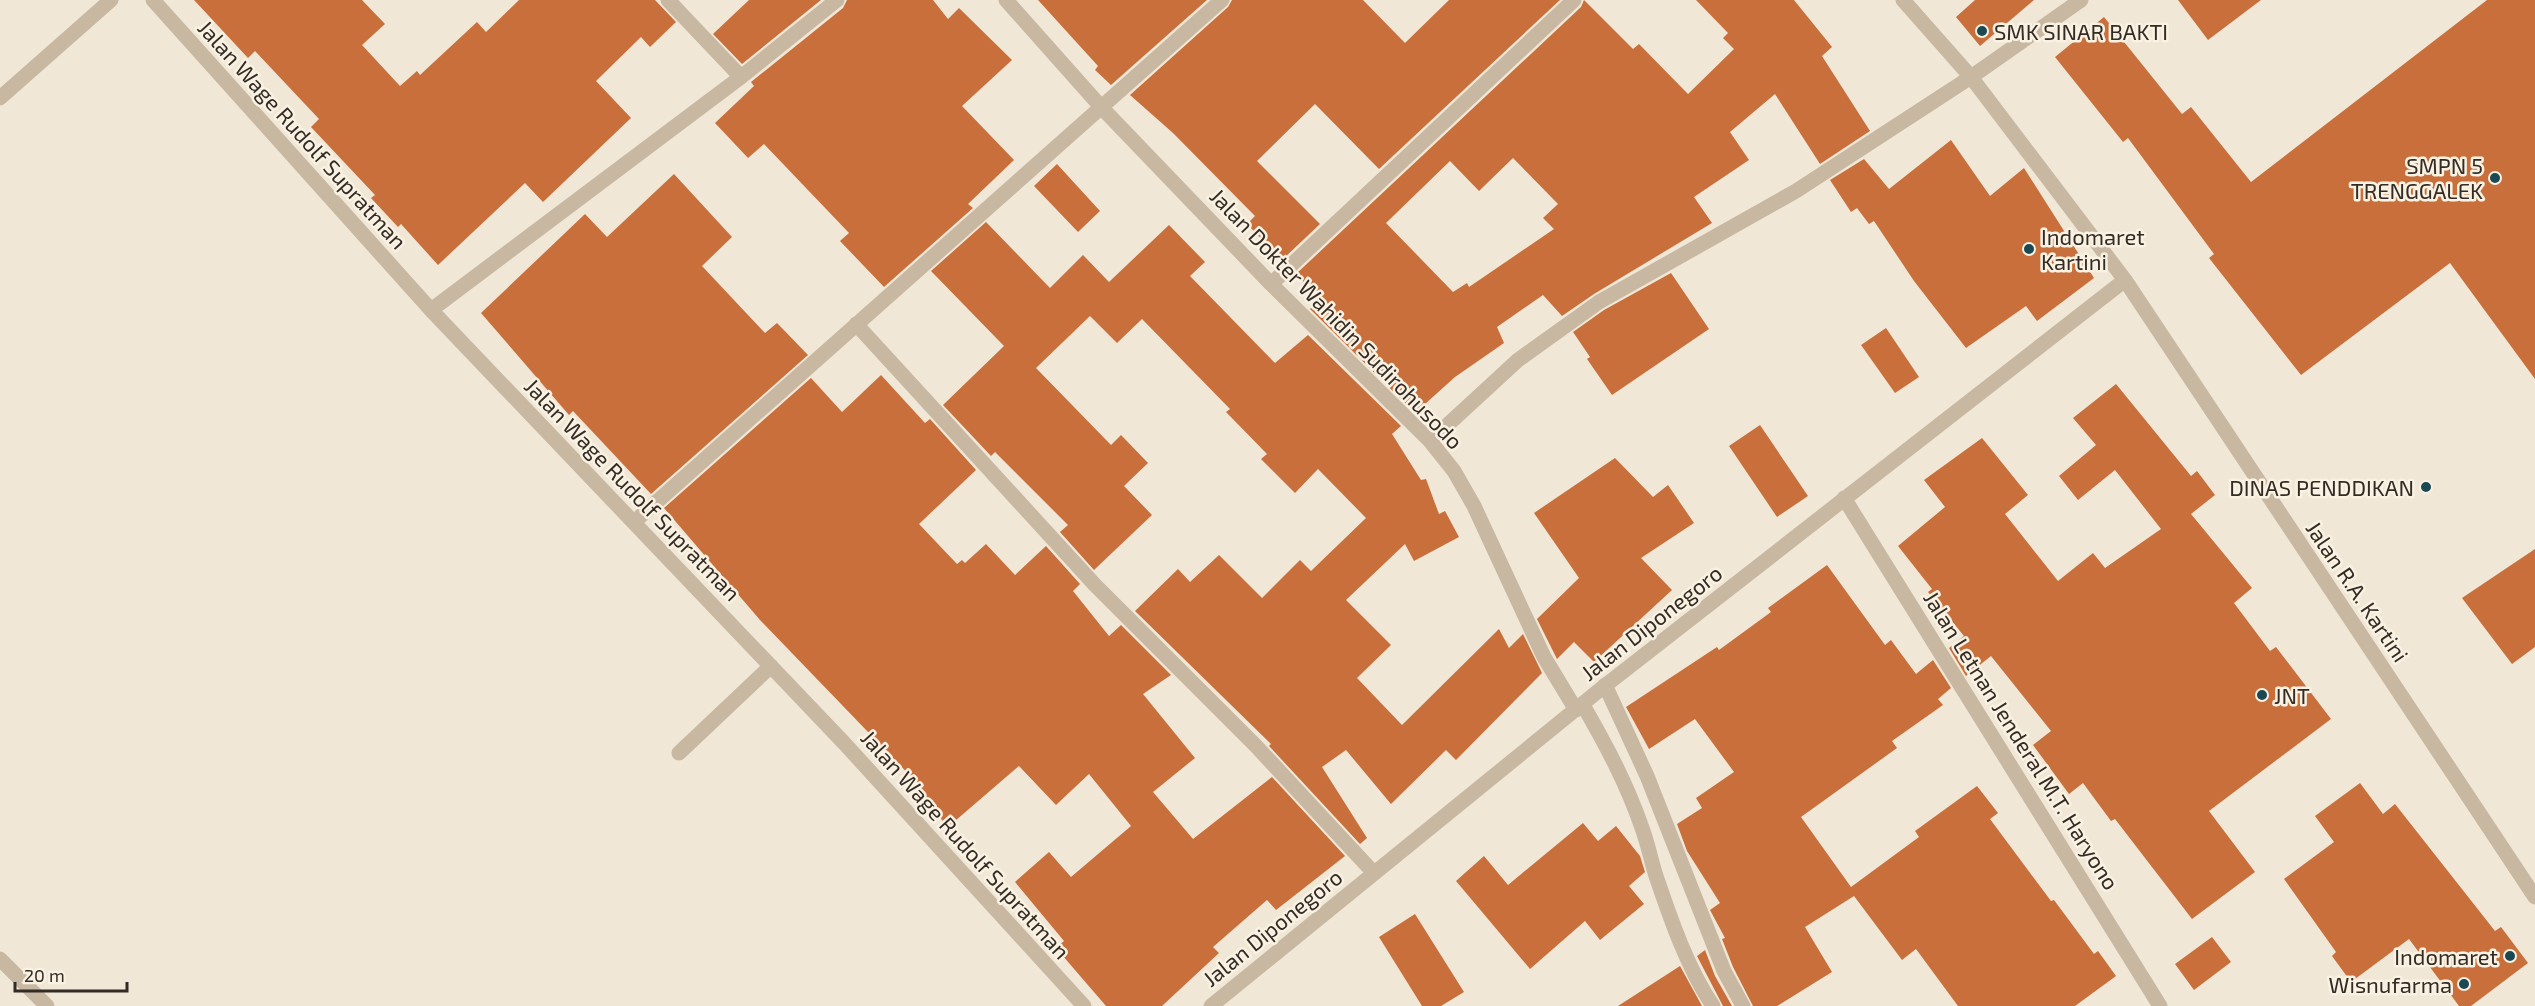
<svg xmlns="http://www.w3.org/2000/svg" width="2535" height="1006" viewBox="0 0 2535 1006" font-family="'Exo 2',sans-serif">
	<style>
		.building { fill: #c86f3c; fill-rule: evenodd }
		.lines { fill: none; stroke-linecap: round; stroke-linejoin: round }
		.minor { stroke: #c8b8a2; stroke-width: 15 }
		.poi-dot { fill: #1a4954; stroke: #f9f1e2; stroke-width: 2 }
		.labels { text-anchor: middle; dominant-baseline: central; stroke-width: 5; stroke-linejoin: round; paint-order: stroke }
		.poi-label { font-size: 22px; fill: #332b24; stroke: #f9f1e2; text-anchor: end }
		.street-label { font-size: 22px; fill: #332b24; stroke: #f9f1e2 }
	</style>
	<rect width="100%" height="100%" fill="#f1e7d6"/>
	<!-- building -->
	<path class="building" d="M 194,0 L 362,0 L 385,24 L 362,45 L 400,86 L 417,71 L 420,75 L 477,22 L 486,32 L 519,0 L 655,0 L 676,22 L 650,47 L 641,37 L 596,81 L 631,118 L 543,202 L 525,183 L 438,265 L 401,224 L 398,227 L 371,198 L 375,195 L 311,127 L 319,119 L 255,51 L 248,58 Z
		M 749,0 L 821,0 L 742,64 L 713,34 Z
		M 847,0 L 933,0 L 948,19 L 959,8 L 1012,60 L 962,106 L 1014,160 L 968,204 L 973,208 L 884,287 L 840,241 L 849,233 L 764,144 L 748,158 L 715,123 L 754,86 L 751,82 L 843,8 Z
		M 1038,0 L 1207,0 L 1111,85 L 1095,70 L 1098,66 Z
		M 1232,0 L 1363,0 L 1405,43 L 1449,0 L 1560,0 L 1379,169 L 1315,104 L 1257,161 L 1320,224 L 1282,260 L 1247,224 L 1255,216 L 1173,133 L 1130,95 L 1228,7 Z
		M 1584,0 L 1633,49 L 1639,44 L 1688,94 L 1734,49 L 1723,38 L 1728,33 L 1696,0 L 1794,0 L 1832,47 L 1822,56 L 1870,131 L 1820,164 L 1775,94 L 1730,132 L 1749,160 L 1694,197 L 1712,223 L 1594,294 L 1562,316 L 1543,295 L 1497,327 L 1504,343 L 1455,377 L 1415,413 L 1310,309 L 1320,299 L 1296,274 L 1581,7 ZM 1513,158 L 1558,204 L 1543,218 L 1554,229 L 1469,287 L 1467,283 L 1453,292 L 1386,223 L 1450,161 L 1479,191 Z
		M 1975,0 L 2034,0 L 1980,46 L 1956,17 Z
		M 2178,0 L 2261,0 L 2208,40 Z
		M 2487,0 L 2535,0 L 2535,379 L 2450,263 L 2301,375 L 2209,258 L 2214,254 L 2128,138 L 2123,142 L 2055,57 L 2104,17 L 2182,114 L 2191,107 L 2251,182 Z
		M 1951,140 L 1990,196 L 2024,168 L 2094,278 L 2037,321 L 2026,306 L 1966,348 L 1914,281 L 1874,221 L 1869,224 L 1857,208 L 1851,212 L 1830,180 L 1864,159 L 1889,189 Z
		M 1057,164 L 1100,211 L 1078,232 L 1034,186 Z
		M 674,174 L 732,237 L 702,266 L 765,333 L 777,323 L 808,355 L 651,494 L 573,411 L 569,415 L 481,313 L 585,214 L 607,237 Z
		M 986,222 L 1050,288 L 1083,255 L 1109,282 L 1169,225 L 1205,262 L 1190,276 L 1275,363 L 1308,335 L 1401,426 L 1392,434 L 1421,480 L 1426,479 L 1439,514 L 1445,511 L 1459,537 L 1414,561 L 1405,544 L 1346,600 L 1391,645 L 1357,678 L 1402,725 L 1499,629 L 1509,648 L 1523,634 L 1542,673 L 1456,760 L 1446,750 L 1391,804 L 1346,750 L 1322,767 L 1367,838 L 1360,844 L 1269,746 L 1271,744 L 1135,611 L 1178,569 L 1190,582 L 1219,555 L 1262,598 L 1300,560 L 1311,571 L 1366,518 L 1318,469 L 1295,493 L 1261,459 L 1267,454 L 1226,412 L 1230,409 L 1142,319 L 1117,343 L 1090,316 L 1036,368 L 1111,445 L 1121,435 L 1148,463 L 1124,486 L 1152,515 L 1094,570 L 1060,532 L 1068,525 L 995,452 L 991,456 L 943,405 L 1004,346 L 931,271 Z
		M 1671,273 L 1709,329 L 1612,395 L 1587,359 L 1590,357 L 1573,332 L 1604,310 Z
		M 1886,328 L 1919,377 L 1895,393 L 1861,345 Z
		M 881,375 L 925,423 L 930,419 L 976,470 L 919,524 L 957,564 L 962,560 L 965,563 L 986,544 L 1015,575 L 1046,546 L 1080,584 L 1073,591 L 1109,636 L 1121,625 L 1171,675 L 1143,694 L 1195,758 L 1153,792 L 1193,839 L 1272,777 L 1345,856 L 1276,910 L 1267,900 L 1213,947 L 1219,953 L 1162,1006 L 1106,1006 L 1056,948 L 1064,941 L 1015,882 L 1049,852 L 1071,877 L 1131,826 L 1089,774 L 1056,805 L 1019,766 L 948,827 L 918,792 L 922,788 L 760,620 L 664,508 L 811,378 L 842,412 Z
		M 2116,384 L 2191,476 L 2197,471 L 2215,495 L 2191,514 L 2252,588 L 2234,603 L 2270,651 L 2276,647 L 2331,719 L 2209,811 L 2255,872 L 2192,919 L 2115,819 L 2111,821 L 2083,783 L 2069,794 L 2033,745 L 2051,731 L 1991,656 L 1966,676 L 1949,648 L 1964,636 L 1928,592 L 1932,589 L 1898,546 L 1945,507 L 1924,480 L 1982,438 L 2028,495 L 2005,514 L 2058,581 L 2093,553 L 2105,568 L 2161,529 L 2115,470 L 2078,500 L 2059,476 L 2096,445 L 2073,418 Z
		M 1760,425 L 1808,496 L 1777,517 L 1729,446 Z
		M 1615,458 L 1653,497 L 1668,485 L 1694,523 L 1641,558 L 1672,590 L 1594,662 L 1574,642 L 1557,659 L 1537,619 L 1579,578 L 1534,513 Z
		M 2535,549 L 2535,647 L 2512,664 L 2462,598 Z
		M 1827,565 L 1885,645 L 1891,640 L 1916,674 L 1933,660 L 1951,688 L 1938,699 L 1943,705 L 1892,741 L 1897,748 L 1801,817 L 1851,887 L 1919,837 L 1915,831 L 1977,786 L 1998,813 L 1990,819 L 2051,901 L 2054,900 L 2094,954 L 2098,951 L 2116,976 L 2075,1006 L 1958,1006 L 1916,949 L 1902,960 L 1854,896 L 1805,927 L 1832,972 L 1777,1006 L 1753,1006 L 1733,967 L 1722,939 L 1725,938 L 1710,910 L 1720,903 L 1687,851 L 1677,824 L 1702,808 L 1696,798 L 1734,772 L 1695,719 L 1649,749 L 1626,707 L 1717,647 L 1719,650 L 1771,612 L 1768,608 Z
		M 2360,783 L 2383,814 L 2395,804 L 2495,931 L 2501,927 L 2528,963 L 2471,1006 L 2459,1006 L 2409,939 L 2351,982 L 2332,956 L 2336,952 L 2284,879 L 2334,842 L 2315,816 Z
		M 1583,823 L 1598,841 L 1616,826 L 1640,856 L 1645,872 L 1629,886 L 1644,904 L 1600,940 L 1585,921 L 1530,969 L 1456,881 L 1484,856 L 1508,885 Z
		M 1415,914 L 1464,992 L 1441,1006 L 1422,1006 L 1379,937 Z
		M 2212,937 L 2231,962 L 2194,990 L 2175,964 Z
		M 1705,950 L 1715,976 L 1732,1006 L 1723,1006 L 1697,956 Z
		M 1680,966 L 1702,1006 L 1618,1006 Z"/>
	<g class="lines">
		<!-- minor -->
		<path class="minor" d="M 153,0 L 431,310 L 845,744 L 1084,1006
			M 668,0 L 741,77
			M 1006,0 L 1102,108 L 1271,284 L 1430,441 L 1454,471 L 1474,506 L 1544,657 L 1576,710
			M 1903,0 L 1971,77 L 2125,280 L 2535,897
			M 0,98 L 111,0
			M 1271,284 L 1574,0
			M 431,310 L 741,77 L 837,0
			M 856,324 L 1095,585 L 1256,746 L 1373,872
			M 1430,441 L 1518,360 L 1599,302 L 1796,191 L 1971,77 L 2081,0
			M 1844,498 L 2160,1006
			M 634,522 L 1222,0
			M 1605,685 L 1647,776 L 1724,971 L 1743,1006
			M 1583,705 C 1606,745 1627,784 1642,828 C 1648,844 1651,860 1656,876 C 1671,920 1687,967 1713,1006
			M 679,753 L 771,666
			M 0,959 L 47,1006
			M 1211,1006 L 1602,688 L 2125,280"/>
	</g>
	<!-- markers -->
	<g class="poi-dot">
		<circle cx="1982" cy="31" r="6"/>
		<circle cx="2495" cy="178" r="6"/>
		<circle cx="2029" cy="249" r="6"/>
		<circle cx="2426" cy="487" r="6"/>
		<circle cx="2262" cy="695" r="6"/>
		<circle cx="2510" cy="956" r="6"/>
		<circle cx="2464" cy="984" r="6"/>
	</g>
	<g class="labels">
		<!-- poi labels -->
		<g class="poi-label">
			<text x="1994" y="31" text-anchor="start">SMK SINAR BAKTI</text>
			<text x="2483" y="165">SMPN 5<tspan x="2483" dy="25">TRENGGALEK</tspan></text>
			<text x="2041" y="236" text-anchor="start">Indomaret<tspan x="2041" dy="25">Kartini</tspan></text>
			<text x="2414" y="487">DINAS PENDDIKAN</text>
			<text x="2274" y="695" text-anchor="start">JNT</text>
			<text x="2498" y="956">Indomaret</text>
			<text x="2452" y="984">Wisnufarma</text>
		</g>
		<!-- street labels -->
		<g class="street-label">
			<text transform="translate(303 134) rotate(48)">Jalan Wage Rudolf Supratman</text>
			<text transform="translate(1337 318) rotate(46)">Jalan Dokter Wahidin Sudirohusodo</text>
			<text transform="translate(633 489) rotate(46)">Jalan Wage Rudolf Supratman</text>
			<text transform="translate(2358 591) rotate(56)">Jalan R.A. Kartini</text>
			<text transform="translate(1651 622) rotate(-38)">Jalan Diponegoro</text>
			<text transform="translate(2022 740) rotate(58)">Jalan Letnan Jenderal M.T. Haryono</text>
			<text transform="translate(966 844) rotate(48)">Jalan Wage Rudolf Supratman</text>
			<text transform="translate(1272 927) rotate(-39)">Jalan Diponegoro</text>
		</g>
	</g>
	<!-- scale -->
	<path d="M15 982v9h112v-9" fill="none" stroke="#332b24" stroke-width="3"/>
	<text x="24" y="982" font-size="18" fill="#332b24" stroke="#f9f1e2" stroke-width="4.5" paint-order="stroke">20 m</text>
</svg>
